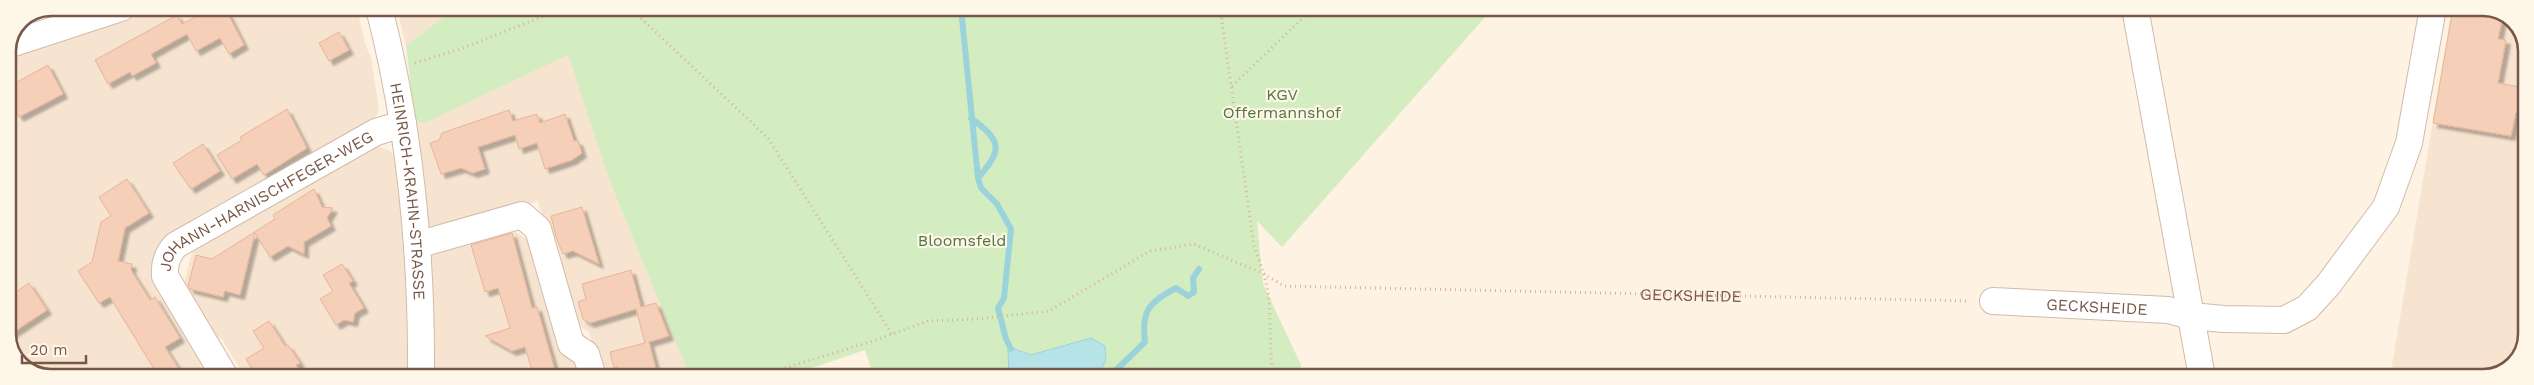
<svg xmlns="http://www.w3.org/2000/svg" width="2534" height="385" viewBox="0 0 2534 385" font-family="'Work Sans',sans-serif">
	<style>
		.residential { fill: #f6e4d0 }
		.green { fill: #d3ecc0 }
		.water { fill: #b6e3e8; stroke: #9bd3db }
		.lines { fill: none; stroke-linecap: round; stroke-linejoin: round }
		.stream { stroke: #9bd3db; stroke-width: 6 }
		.building { fill: #f5cfb8; stroke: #e8b498; filter: url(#shadow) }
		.minor-casing { stroke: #d2bbab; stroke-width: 28 }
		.path { stroke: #dab29b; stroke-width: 3; stroke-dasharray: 1 4; stroke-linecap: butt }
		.minor { stroke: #fff; stroke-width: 26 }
		.labels { text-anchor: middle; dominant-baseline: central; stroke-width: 4.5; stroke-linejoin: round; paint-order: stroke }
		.park-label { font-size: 16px; fill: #4f783c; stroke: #fff6ea }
		.street-label { font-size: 16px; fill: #775747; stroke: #fff6ea }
		.rim { fill: none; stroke: #775747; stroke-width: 2.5 }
	</style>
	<defs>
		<filter id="shadow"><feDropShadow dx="4.5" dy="4.5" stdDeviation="1" flood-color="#0004"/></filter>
	</defs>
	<rect width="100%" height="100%" fill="#fef2e2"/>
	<!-- residential -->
	<path class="residential" d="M 156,8 L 357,8 L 365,44 L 371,58 L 379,110 L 374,121 L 162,243 L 217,377 L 45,377 L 20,364 L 8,339 L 8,57 Z
		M 397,8 L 455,8 L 406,46 Z
		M 2452,8 L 2489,8 L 2514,21 L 2526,46 L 2526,340 L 2511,367 L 2482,377 L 2390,377 Z
		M 568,55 L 610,182 L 690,377 L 602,377 L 589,332 L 571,321 L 538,201 L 428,236 L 415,121 L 425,123 Z
		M 376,145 L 390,151 L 397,159 L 409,333 L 408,377 L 245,377 L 222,339 L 214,336 L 183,288 L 192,252 L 362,149 Z
		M 506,226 L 535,244 L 583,360 L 587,377 L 432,377 L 429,249 Z"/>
	<!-- green -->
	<path class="green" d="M 455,8 L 1493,8 L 1282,247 L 1257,221 L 1263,284 L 1301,365 L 1300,377 L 874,377 L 865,350 L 785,377 L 690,377 L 610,182 L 568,55 L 425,123 L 415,121 L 406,46 Z"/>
	<!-- water -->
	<path class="water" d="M 1091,338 L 1105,346 L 1106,360 L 1097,377 L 1009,377 L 1008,349 L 1015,349 L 1031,355 Z"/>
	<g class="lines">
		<!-- stream -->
		<path class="stream" d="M 961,8 L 978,178 L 981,188 L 997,204 L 1011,229 L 1004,298 L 998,308 L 1006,339 L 1011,349
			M 971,118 C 1001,141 1004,148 978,178
			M 1109,377 L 1145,342 C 1141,311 1149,302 1176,288 L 1188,296 L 1194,292 L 1193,278 L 1199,269"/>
	</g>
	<!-- building -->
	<path class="building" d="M 213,8 L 225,8 L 244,45 L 229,54 L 220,38 L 196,51 L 187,34 L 151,54 L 156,63 L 132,76 L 130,72 L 108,84 L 95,60 L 177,15 L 182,24 Z
		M 2453,8 L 2489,8 L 2503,15 L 2498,39 L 2506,40 L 2498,83 L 2520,87 L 2520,90 L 2526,91 L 2526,114 L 2516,112 L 2511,136 L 2433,123 Z
		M 339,32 L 349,50 L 329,61 L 319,43 Z
		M 48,65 L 63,94 L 19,117 L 8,97 L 8,87 Z
		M 287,109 L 307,148 L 264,175 L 257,164 L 232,179 L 217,155 L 242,140 L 240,137 Z
		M 509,110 L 513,121 L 537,114 L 540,123 L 565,114 L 574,141 L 578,141 L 582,153 L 572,160 L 545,169 L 537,143 L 519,149 L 515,135 L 478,147 L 485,169 L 473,173 L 461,168 L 441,174 L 430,143 L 439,140 L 442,133 Z
		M 203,144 L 220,171 L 191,189 L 173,163 Z
		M 127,179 L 149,213 L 125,228 L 118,261 L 132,264 L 131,270 L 150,300 L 155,297 L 180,338 L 165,347 L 184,377 L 159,377 L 110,297 L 99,303 L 78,271 L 92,262 L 101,222 L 111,216 L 99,197 Z
		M 314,189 L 322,207 L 333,208 L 327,218 L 331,226 L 304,242 L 304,254 L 288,246 L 270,257 L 255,233 L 240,295 L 225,291 L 223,297 L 190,289 L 188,286 L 196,255 L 212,259 L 275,219 L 273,215 Z
		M 582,207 L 599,264 L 573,251 L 563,254 L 556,237 L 551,216 Z
		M 512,233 L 532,308 L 537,307 L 557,377 L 534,377 L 525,347 L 512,351 L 485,336 L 510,328 L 498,288 L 485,292 L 471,245 Z
		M 342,264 L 353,281 L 349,283 L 364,308 L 355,313 L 353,322 L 344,320 L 336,325 L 320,299 L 333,291 L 323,275 Z
		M 631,270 L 641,307 L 656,303 L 669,336 L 649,342 L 658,377 L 620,377 L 617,367 L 614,368 L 610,352 L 645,343 L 636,309 L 590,323 L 583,319 L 578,302 L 586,299 L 582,284 Z
		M 29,283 L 47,310 L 8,336 L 8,297 Z
		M 269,321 L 285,346 L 288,345 L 300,363 L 296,365 L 304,377 L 257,377 L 246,359 L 264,348 L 253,331 Z"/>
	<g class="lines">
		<!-- minor casing -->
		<g class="minor-casing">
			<g id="minor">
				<path id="s2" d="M 379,8 C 410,128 422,253 421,377"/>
				<path d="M 2135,8 L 2202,377"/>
				<path d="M 11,44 L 121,8"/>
				<path d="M 417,245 L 522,215 L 538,229 L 571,344 L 586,354 L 593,377"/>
				<path id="s3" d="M 1993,301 L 2168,310 L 2191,316 L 2224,319 L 2284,320 L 2307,308 L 2328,285 L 2386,207 L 2409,143 L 2433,8"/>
				<path id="s4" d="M 225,377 L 165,276 C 164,264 167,254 176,245 L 376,132 L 403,124"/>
			</g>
		</g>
		<!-- path -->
		<g class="path">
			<path d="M 630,8 L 768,138 L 892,334"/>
			<path d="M 1128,8 L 1221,14"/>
			<path d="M 1220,8 L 1254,246 L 1264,274 L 1269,297 L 1272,377"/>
			<path d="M 415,63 L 460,49 L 565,8"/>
			<path d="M 1232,86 L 1313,8"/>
			<path id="s1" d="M 756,377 L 873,341 L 928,321 L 977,319 L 1049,311 L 1150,251 L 1194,244 L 1264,274 L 1284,286 L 1970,301"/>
		</g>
		<!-- minor -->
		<use href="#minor" class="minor"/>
	</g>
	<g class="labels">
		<!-- park labels -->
		<g class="park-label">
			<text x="1282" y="94">KGV<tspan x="1282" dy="18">Offermannshof</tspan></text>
			<text x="962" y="240">Bloomsfeld</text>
		</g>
		<!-- street labels -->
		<g class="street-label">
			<text stroke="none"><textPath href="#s2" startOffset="186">HEINRICH-KRAHN-STRASSE</textPath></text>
			<text stroke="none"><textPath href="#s4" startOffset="249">JOHANN-HARNISCHFEGER-WEG</textPath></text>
			<text stroke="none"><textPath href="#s1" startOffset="971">GECKSHEIDE</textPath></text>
			<text stroke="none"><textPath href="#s3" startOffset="104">GECKSHEIDE</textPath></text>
		</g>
	</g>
	<!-- crop -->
	<path d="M0 0H2534V385H0ZM51 16H2483A35 35 0 0 1 2518 51V334A35 35 0 0 1 2483 369H51A35 35 0 0 1 16 334V51A35 35 0 0 1 51 16Z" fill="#fff6ea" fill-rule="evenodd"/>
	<path class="rim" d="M51 16H2483A35 35 0 0 1 2518 51V334A35 35 0 0 1 2483 369H51A35 35 0 0 1 16 334V51A35 35 0 0 1 51 16Z"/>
	<!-- scale -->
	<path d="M22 355v8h64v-8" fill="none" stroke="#775747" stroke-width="2.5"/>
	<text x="30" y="355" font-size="15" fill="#775747" stroke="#fff6ea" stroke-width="4" paint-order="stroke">20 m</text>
</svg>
